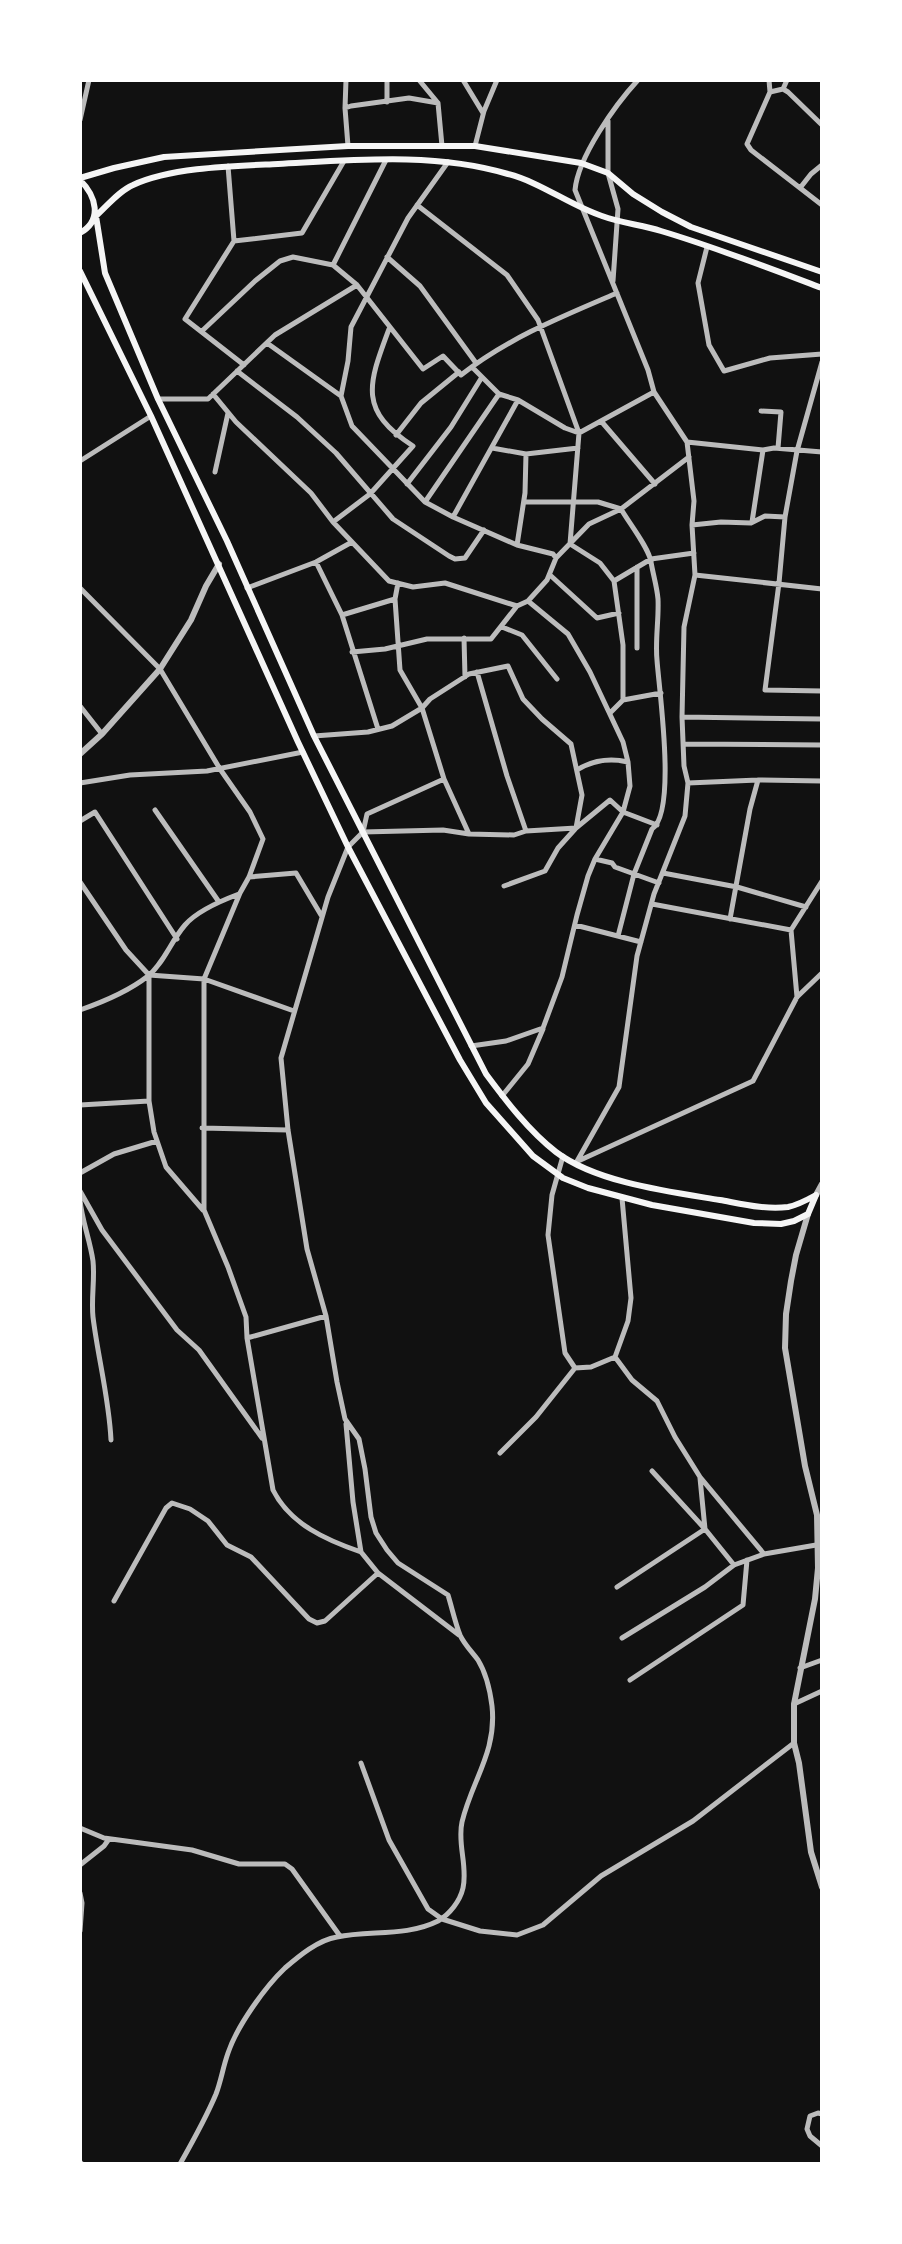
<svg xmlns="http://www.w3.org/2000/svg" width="902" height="2244" viewBox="0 0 902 2244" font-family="Arial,sans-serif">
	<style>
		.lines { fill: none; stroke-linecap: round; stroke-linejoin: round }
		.minor { stroke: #bcbcbc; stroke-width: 5 }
		.tertiary { stroke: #bcbcbc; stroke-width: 6 }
		.secondary { stroke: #f5f5f5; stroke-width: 6 }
	</style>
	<rect width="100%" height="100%" fill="#111"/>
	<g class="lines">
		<!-- minor -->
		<path class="minor" d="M 346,80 L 345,108 L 348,146
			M 387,80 L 387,102
			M 419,80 L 438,103 L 442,146
			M 463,80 L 483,113
			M 769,80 L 770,92 L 747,144 L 751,150 L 822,205
			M 783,89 L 787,80
			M 770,92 L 783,89 L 788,92 L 822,125
			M 345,108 L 351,106 L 409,98 L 438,103
			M 80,120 L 89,80
			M 608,121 L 608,173 L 618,209 L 613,281
			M 475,146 L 484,111 L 497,80
			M 448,162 L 408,218 L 351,327 L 348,361 L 341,396 L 352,426 L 425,502 L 453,517 L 517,545 L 553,554 L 556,558
			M 228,166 L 234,241 L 185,319 L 244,365
			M 800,188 L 811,174 L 822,165
			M 417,205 L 507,275 L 538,320 L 579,433 L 570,544 L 600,563 L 614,581 L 623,645 L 623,700
			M 234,241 L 302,233 L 344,161
			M 707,247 L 698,283 L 709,345 L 724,371 L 770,358 L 822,354
			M 387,257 L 420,286 L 476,363
			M 333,265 L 386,160
			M 202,331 L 255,281 L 280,261 L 293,257 L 333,265 L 357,285 L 423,369 L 443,356 L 461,375 C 508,338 563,316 617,293
			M 267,343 L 341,396
			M 822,362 L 797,451 L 785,517 L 779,583 L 765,690 L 822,691
			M 472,367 L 499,394 L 518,400 L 565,428 L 579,433 L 654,392
			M 237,371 L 297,417 L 336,453 L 393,519 L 449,556 L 455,559 L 465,558 L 484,530
			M 213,394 L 236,422 L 311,493 L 333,522 L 389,581 L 413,587 L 445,583 L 517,606
			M 158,399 L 208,399 L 275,335 L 357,285
			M 761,411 L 781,412 L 778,448
			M 601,421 L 655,484
			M 396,435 L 421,403 L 459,372
			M 687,442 L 763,450 L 774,448 L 822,452
			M 492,448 L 526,454 L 578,448
			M 80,461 L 151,416
			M 215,472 L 228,413
			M 407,484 L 451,427 L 482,377
			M 425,502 L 499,394
			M 524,502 L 598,502 L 621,509 C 629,523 649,548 651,562 C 653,574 657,587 658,599 C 659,619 655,640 657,660 C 659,690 677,812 652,829 L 634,874 L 618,936
			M 453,517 L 518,400
			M 333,522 L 370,494 L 413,446 C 357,410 369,383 389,329
			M 752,522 L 763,450
			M 692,525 L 721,522 L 751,523 L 765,516 L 785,517
			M 517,545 L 525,493 L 526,454
			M 316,562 L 342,615 L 378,729
			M 550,575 L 597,618 L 619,613
			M 695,575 L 822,589
			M 614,581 L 651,559 L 694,553
			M 398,583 L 395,599 L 400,670 L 422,708 L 444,779 L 469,834
			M 80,588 L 160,669 L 220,769 L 250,812 L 263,839 L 249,877 L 240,893 L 204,979 L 204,1210 L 228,1267 L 246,1317 L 247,1338 L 273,1490 C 290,1524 326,1540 361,1552
			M 247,588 L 316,562 L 352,542
			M 342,615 L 395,599
			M 502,627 L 522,635 L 557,679
			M 464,638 L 465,677
			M 637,648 L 637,567
			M 352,652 L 385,649 L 427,639 L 491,639 L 517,606 L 528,601 L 547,580 L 556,558 L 589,524 L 621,509 L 689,457
			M 477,672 L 507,776 L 526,831
			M 80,706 L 102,734
			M 610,713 L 623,700 L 661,693
			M 682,717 L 822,719
			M 314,736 L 368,732 L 392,726 L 422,708 L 430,699 L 469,674 L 508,666 L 523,699 L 542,719 L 571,744 L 582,795 L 576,828 L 526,831 L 514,835 L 469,834 L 443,830 L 363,832
			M 684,744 L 822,745
			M 577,770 C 593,760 610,758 628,762
			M 80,783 L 130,775 L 207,771 L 303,752
			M 688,783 L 758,780 L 822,781
			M 155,810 L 219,902
			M 80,821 L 95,812 L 177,939
			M 595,859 L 612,863 L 615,867 L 659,883
			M 663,873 L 737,887 L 806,907
			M 249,877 L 296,873 L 321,915
			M 80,882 L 126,950 L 149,975 L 149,1101 L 154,1132 L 166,1167 L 203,1210
			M 504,886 L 545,871 L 558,848 L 576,828 L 610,800 L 623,812 L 657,825
			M 652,904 L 791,930
			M 730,919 L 750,809 L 758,780
			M 575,925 L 641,942
			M 149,975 L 204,979 L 294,1011
			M 797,997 L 791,930 L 822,881
			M 80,1010 C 103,1002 129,991 148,976 C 164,963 171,941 185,925 C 196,912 223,900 239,894
			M 471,1046 L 506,1041 L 543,1028 L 562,977 L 577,915 L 588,876 L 595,859 L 623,812 L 630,786 L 628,762 L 623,742 L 590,672 L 568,634 L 528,601
			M 502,1096 L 528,1064 L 543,1029
			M 80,1105 L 149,1101
			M 202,1128 L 288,1130
			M 563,1156 L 552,1195 L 548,1235 L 565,1353 L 575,1368
			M 576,1162 L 753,1081 L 797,997 L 822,973
			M 576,1163 L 619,1087 L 637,956 L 654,894 L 685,816 L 688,783 L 684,766 L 682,717 L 684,627 L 695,575 L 692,525 L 694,501 L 687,442 L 654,392 L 648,370 L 575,190 C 578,157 615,105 638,80
			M 80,1173 L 114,1154 L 157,1141
			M 80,1191 L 102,1230 L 177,1330 L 199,1350 L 262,1438
			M 622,1198 L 631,1298 L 628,1321 L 615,1357 L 632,1380 L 657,1401 L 675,1437 L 700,1477 L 764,1554
			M 80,1200 C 82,1221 90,1240 93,1261 C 95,1280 91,1298 93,1317 C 98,1358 109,1398 111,1440
			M 247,1338 L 326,1316
			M 346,1424 L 353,1502 L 361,1552 L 378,1573 L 459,1635
			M 500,1453 L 536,1417 L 575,1368 L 591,1367 L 615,1357
			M 652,1471 L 705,1529 L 734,1565
			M 617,1587 L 705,1529 L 700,1478
			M 114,1601 L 166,1508 L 172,1503 L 190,1509 L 208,1521 L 227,1545 L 251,1557 L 309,1619 L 317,1623 L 325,1621 L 378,1573
			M 622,1638 L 705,1587 L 734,1565 L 764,1554 L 822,1544
			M 800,1668 L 822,1660
			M 630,1680 L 743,1605 L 747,1560
			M 794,1704 L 822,1691
			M 361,1763 L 389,1840 L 428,1909 L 442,1919 L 480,1931 L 517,1935 L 543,1925 L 601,1876 L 693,1821 L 794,1743
			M 80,1828 L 104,1838 L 192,1850 L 239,1864 L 285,1864 L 292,1869 L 340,1936
			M 80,1865 L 104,1846 L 109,1839
			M 80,1893 L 82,1903 L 80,1931
			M 822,2114 L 818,2113 L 810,2116 L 807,2129 L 810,2136 L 822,2146
			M 80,2162 L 82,2164
			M 180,2164 C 193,2141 206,2118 216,2094 C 221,2081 223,2067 228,2053 C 237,2026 265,1987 285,1968 C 299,1956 318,1940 337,1937 C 370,1930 406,1937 438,1921 C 450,1914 460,1901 463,1888 C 468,1866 457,1844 462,1822 C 472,1780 497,1752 492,1706 C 490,1690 486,1673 478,1660 C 472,1652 464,1644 460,1635 C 455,1622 452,1608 448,1595 L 398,1563 L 387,1550 L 376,1533 L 371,1517 L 365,1469 L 359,1439 L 345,1419 L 337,1382 L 326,1316 L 307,1249 L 288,1130 L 281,1058 L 328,897 L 348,847 L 363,832 L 367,814 L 444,779"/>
		<!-- tertiary -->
		<path class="tertiary" d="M 80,754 L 102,734 L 160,669 L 191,620 L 206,586 L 219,564
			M 816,1195 L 822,1184
			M 808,1214 L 796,1255 L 791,1281 L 786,1314 L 785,1348 L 805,1466 L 817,1515 L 818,1568 L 815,1599 L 794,1704 L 794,1743 L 799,1763 L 811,1852 L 822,1887"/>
		<!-- secondary -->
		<path class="secondary" d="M 80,178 L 114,168 L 164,157 L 348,146 L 475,146 L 581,163 L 608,173 L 633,194 L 662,212 L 691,227 L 822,272
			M 80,180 C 96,196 103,220 80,233
			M 80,271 L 151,416 L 298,742 L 348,847 L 460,1060 L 486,1103 L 533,1156 L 563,1178 L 588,1188 L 652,1205 L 754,1223 L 781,1224 L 794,1221 L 808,1214 L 816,1195
			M 816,1195 C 807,1200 798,1205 788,1207 C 766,1210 742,1204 720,1200 C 671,1192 597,1183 556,1152 C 529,1131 506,1101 486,1074 L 314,736 L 227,541 L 158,399 L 105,273 L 96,216 C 107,206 119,191 133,185 C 172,167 235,166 278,164 C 354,160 434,152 508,174 C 542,183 569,205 602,216 C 621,223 642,225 661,231 C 715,247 769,268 822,288"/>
	</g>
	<!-- border -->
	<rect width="902" height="2244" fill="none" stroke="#ffffff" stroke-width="164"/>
</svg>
